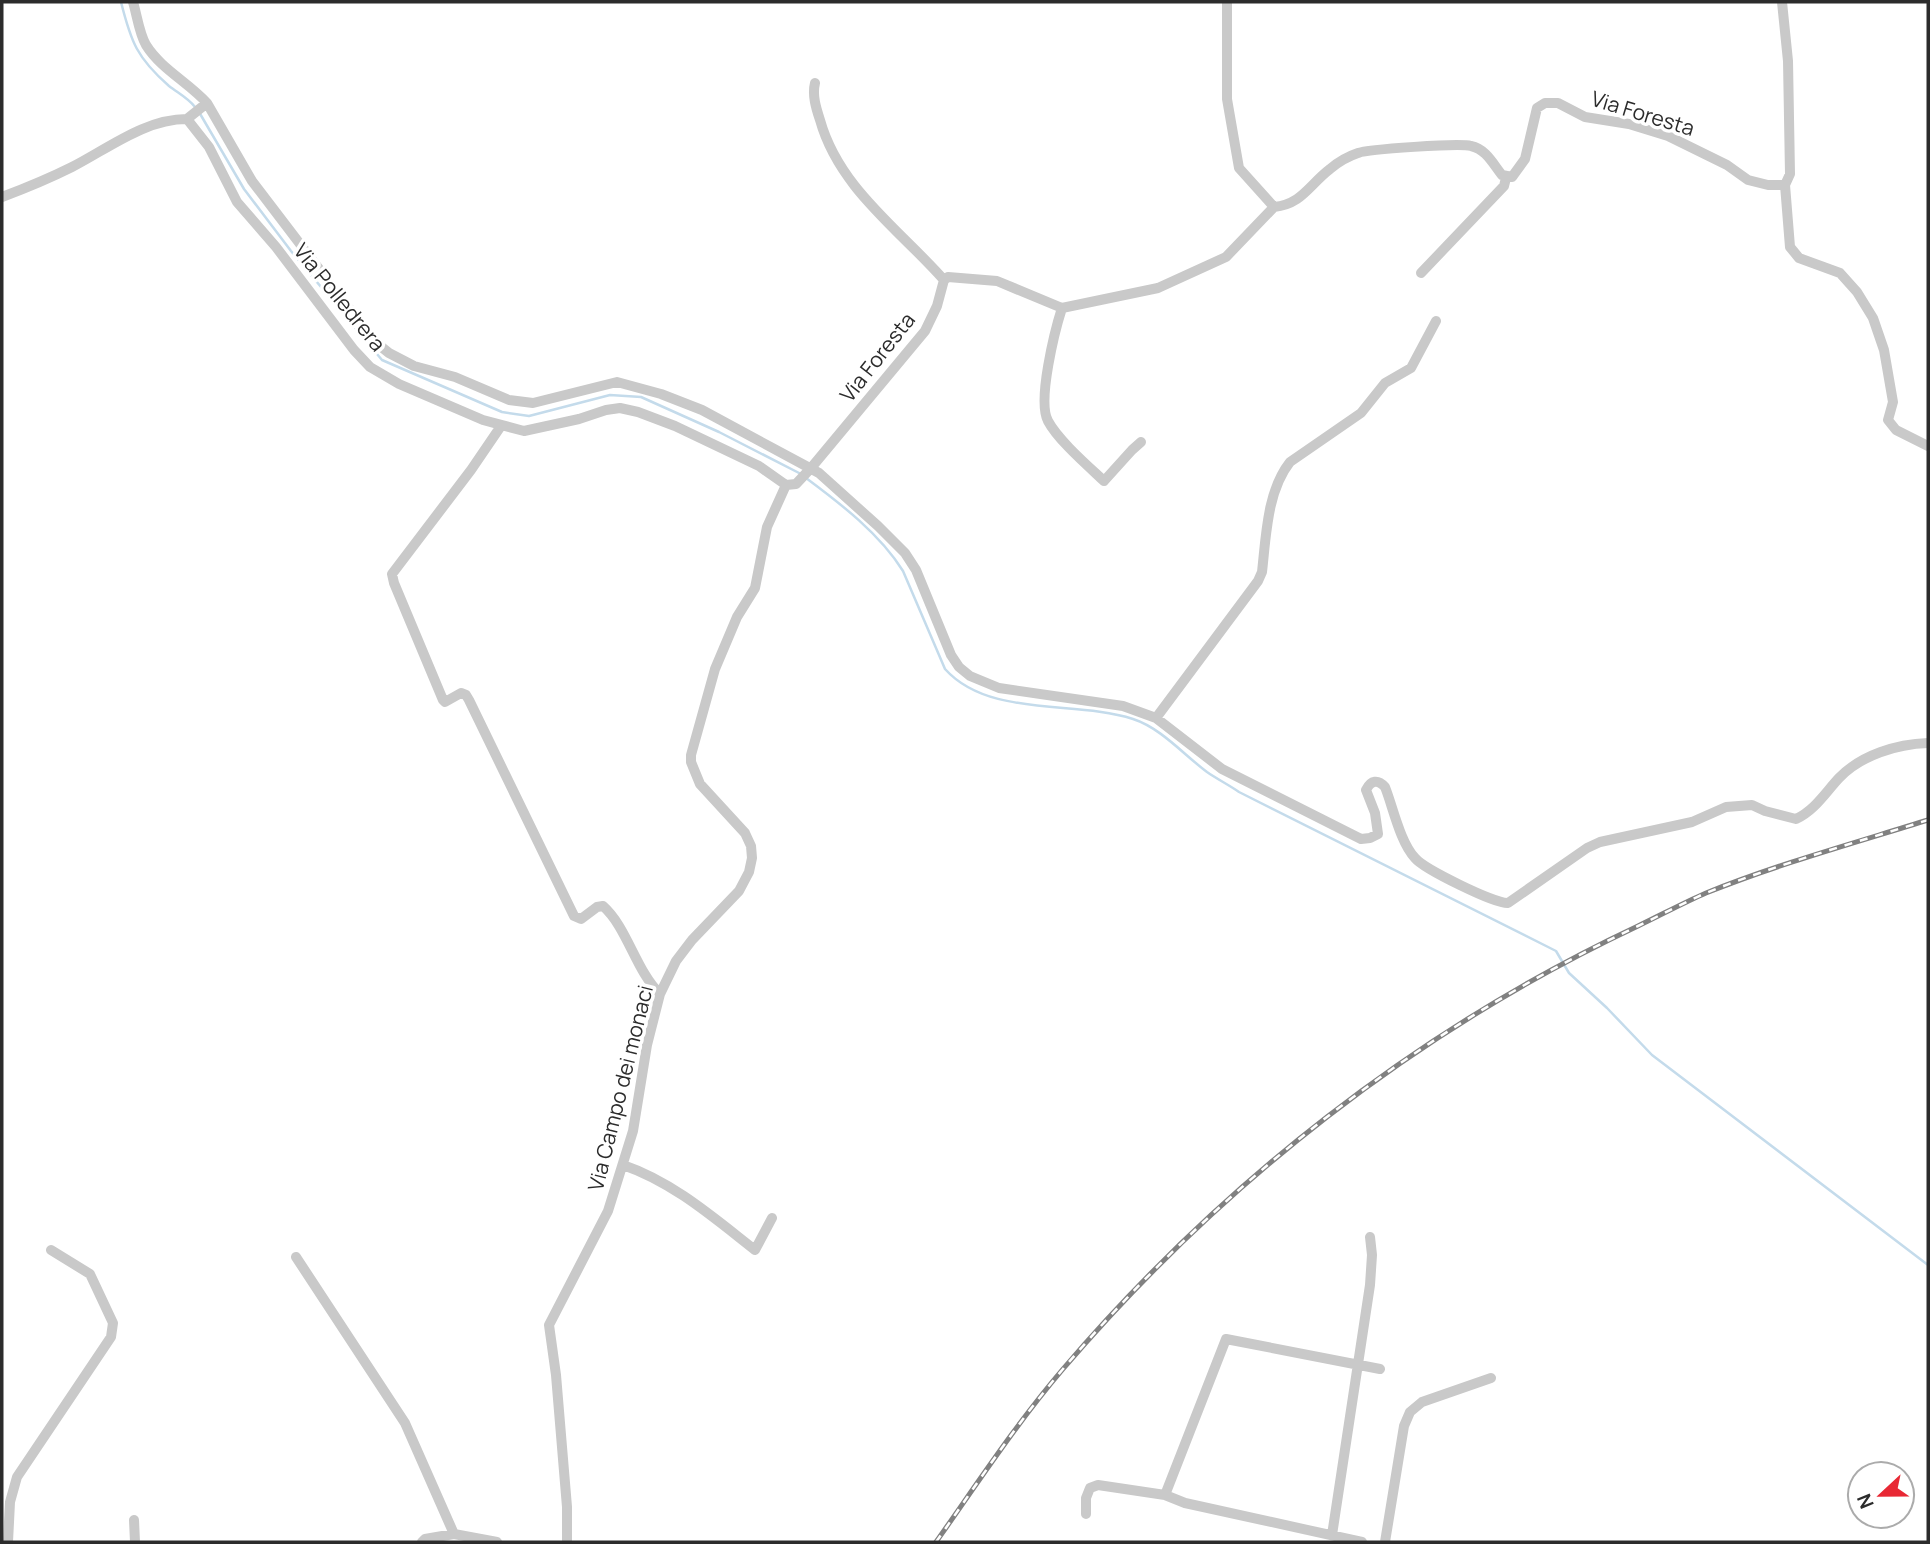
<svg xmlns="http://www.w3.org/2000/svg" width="1930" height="1544" viewBox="0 0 1930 1544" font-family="Manrope,sans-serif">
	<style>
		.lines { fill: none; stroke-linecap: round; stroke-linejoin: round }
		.stream { stroke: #c4dbeb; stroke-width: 2.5 }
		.street { stroke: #c9c9c9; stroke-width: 10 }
		.rail-casing { stroke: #818181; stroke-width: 5 }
		.rail { stroke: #fff; stroke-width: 2.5; stroke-dasharray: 8; stroke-linecap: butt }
		.labels { text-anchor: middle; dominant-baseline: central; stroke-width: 7; stroke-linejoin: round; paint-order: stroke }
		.street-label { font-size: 21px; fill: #2c2c2c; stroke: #fff }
	</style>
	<rect width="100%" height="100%" fill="#fff"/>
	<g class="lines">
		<!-- stream -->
		<path class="stream" d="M 121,2 C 131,42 137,58 169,86 C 178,93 188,98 195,107
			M 199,112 L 244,189 L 291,251 L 382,360 L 502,412 L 529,416 L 610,395 L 641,397 L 719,432 L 801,474
			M 806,478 C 841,504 880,534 903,571 L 945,669 C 989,718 1075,700 1133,719 C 1161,728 1184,755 1207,772 C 1217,779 1229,785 1239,792 L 1556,951 L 1569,973 L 1607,1008 L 1652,1055 L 1928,1265"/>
		<!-- street -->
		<path class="street" d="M 133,2 C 137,15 139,33 146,45 C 161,69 188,82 207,103 L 252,181 L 374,341 L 389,353 L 414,366 L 455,377 L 509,400 L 533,403 L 617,382 L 661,394 L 702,410 L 819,473 L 878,526 L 905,553 L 916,570 L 951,655 L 959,667 L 970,676 L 999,688 L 1123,706 L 1156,718 L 1222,769 L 1361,839 L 1370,838 L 1378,834 L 1375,813 L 1366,790 C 1371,780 1378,779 1385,787 C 1393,807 1400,842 1415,858 C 1424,869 1495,904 1508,903 L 1587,848 L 1600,842 L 1692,822 L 1726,807 L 1752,805 L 1765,811 L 1796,819 C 1815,810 1825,793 1839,778 C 1861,755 1897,744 1928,743
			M 1227,2 L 1227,99 L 1239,168 L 1274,207
			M 1782,2 L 1788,61 L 1790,174 L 1785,185 L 1790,247 L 1799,258 L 1840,273 L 1857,292 L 1873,318 L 1884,350 L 1893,402 L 1888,420 L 1896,430 L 1928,446
			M 815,83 C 812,95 816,108 820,120 C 839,188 899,229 944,280
			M 187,119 L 207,103
			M 2,197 C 26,188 50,178 72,167 C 109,148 145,119 187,119 L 209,147 L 237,202 L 276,247 L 354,350 L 370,367 L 399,384 L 483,420 L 524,431 L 579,419 L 606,410 L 620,408 L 638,412 L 675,426 L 759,466 L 786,485
			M 1421,273 L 1504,186 L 1506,178
			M 1062,308 C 1055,330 1037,401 1048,421 C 1058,440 1088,466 1104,481 L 1132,450 L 1141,442
			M 501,426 L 471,470 L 392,574 L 394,583 L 443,700 L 445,702 L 461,693 L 466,695 L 469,700 L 574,916 L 581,919 L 597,907 L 603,906 C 627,927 636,971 660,994
			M 786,485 L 796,484 L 811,468 L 925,331 L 937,306 L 944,280 L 948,277 L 997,281 L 1062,308 L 1158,288 L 1226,257 L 1274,207 C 1302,204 1309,185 1330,169 C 1337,163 1349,156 1358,153 C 1368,149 1460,143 1471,146 C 1486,149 1493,164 1502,175 L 1512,177 L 1525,159 L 1537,108 L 1545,103 L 1558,103 L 1585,117 L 1629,124 L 1668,136 L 1727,165 L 1748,180 L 1768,185 L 1785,185
			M 1156,718 L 1258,581 L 1262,572 C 1266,537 1267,491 1290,462 L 1361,413 L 1385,383 L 1411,368 L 1436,321
			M 623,1165 C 673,1182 714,1218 755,1250 L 772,1218
			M 296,1257 L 405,1423 L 454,1534
			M 1165,1495 L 1226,1339 L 1380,1369
			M 1086,1514 L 1086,1498 L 1090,1488 L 1098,1485 L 1165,1495 L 1185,1503 L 1362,1542
			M 134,1520 L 135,1542
			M 1332,1535 L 1370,1285 L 1372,1255 L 1370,1237
			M 8,1542 L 10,1502 L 17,1477 L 111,1337 L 113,1323 L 90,1274 L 51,1250
			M 422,1542 L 425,1539 L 454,1534 L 497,1542
			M 567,1542 L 567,1507 L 556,1375 L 549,1325 L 608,1211 L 633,1131 L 647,1045 L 660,994 L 676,961 L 692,940 L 739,891 L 749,872 L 752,858 L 751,846 L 745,833 L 700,784 L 691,762 L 691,755 L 715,669 L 737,617 L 755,588 L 767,527 L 786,485
			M 1385,1542 L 1404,1426 L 1410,1412 L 1422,1402 L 1491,1378"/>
		<!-- rail casing -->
		<g class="rail-casing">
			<path id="rail" d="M 936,1542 C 977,1484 1016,1424 1063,1369 C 1222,1183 1417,1030 1638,926 C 1661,915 1683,903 1706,893 C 1778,864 1854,843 1928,820"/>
		</g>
		<!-- rail -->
		<use href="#rail" class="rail"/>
	</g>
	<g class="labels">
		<!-- street labels -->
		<g class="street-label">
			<text transform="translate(1643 113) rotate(17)">Via Foresta</text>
			<text transform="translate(340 297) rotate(51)">Via Polledrera</text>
			<text transform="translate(877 357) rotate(-52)">Via Foresta</text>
			<text transform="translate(620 1088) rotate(-76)">Via Campo dei monaci</text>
		</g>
	</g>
	<!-- border -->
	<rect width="1930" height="1544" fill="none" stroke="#2c2c2c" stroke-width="7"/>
	<!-- north arrow -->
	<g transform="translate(1881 1495) rotate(248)"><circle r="33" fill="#ffffff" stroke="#ababab" stroke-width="2"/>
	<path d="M0-5L12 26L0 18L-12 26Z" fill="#e82834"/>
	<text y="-10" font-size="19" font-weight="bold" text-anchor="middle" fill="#2c2c2c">N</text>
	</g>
</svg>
